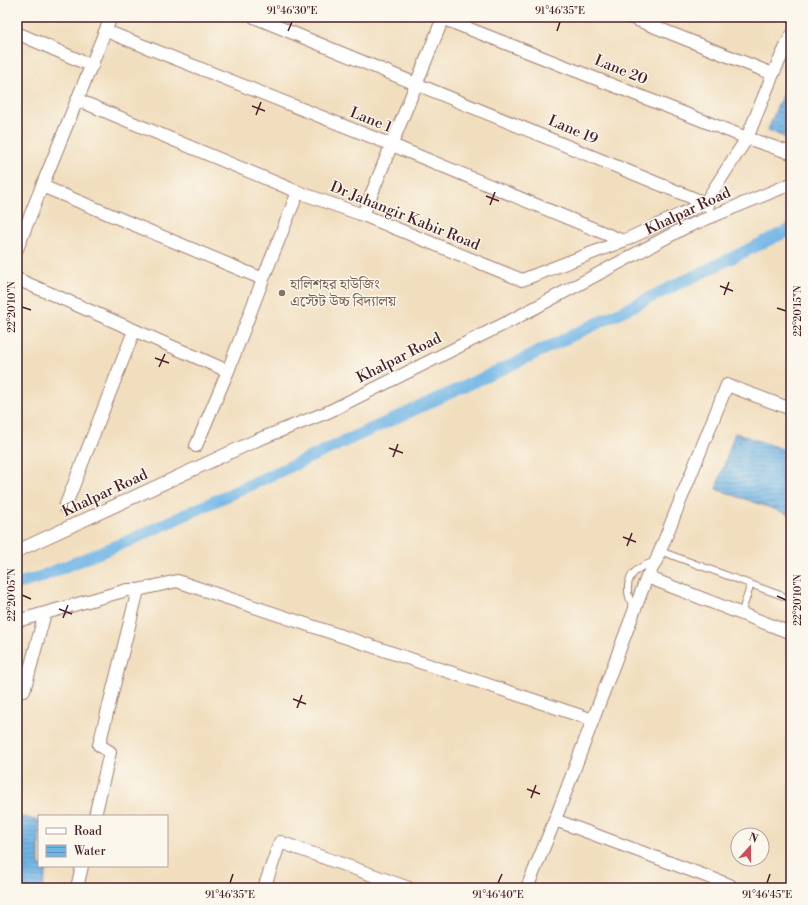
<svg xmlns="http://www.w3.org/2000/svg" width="808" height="905" viewBox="0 0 808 905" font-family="'Libre Bodoni','Noto Serif Bengali',serif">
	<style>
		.water { fill: url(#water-rules); stroke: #5d6a88 }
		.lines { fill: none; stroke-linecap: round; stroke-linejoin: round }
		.canal { stroke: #70b5e6; stroke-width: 12 }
		.lane-casing { stroke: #9e7e74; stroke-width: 8 }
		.street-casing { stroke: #9e7e74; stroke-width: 14 }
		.lane { stroke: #fff; stroke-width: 6 }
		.street { stroke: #fff; stroke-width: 12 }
		.ticks { fill: none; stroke: #4a1f2b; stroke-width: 1.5 }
		.education-dot { fill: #8d6e63; stroke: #fbf7ec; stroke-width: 1.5 }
		.labels { text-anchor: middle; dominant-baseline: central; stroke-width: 3; stroke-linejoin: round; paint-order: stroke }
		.street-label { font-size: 15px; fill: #4a1f2b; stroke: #fbf7ec }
		.education-label { font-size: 15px; fill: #785e54; stroke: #fbf7ec; text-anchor: start }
		.neatline { fill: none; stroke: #4a1f2b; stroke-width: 1.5 }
		.ticks-label { font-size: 10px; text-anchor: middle; fill: #4a1f2b }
	</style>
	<defs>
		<pattern id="water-rules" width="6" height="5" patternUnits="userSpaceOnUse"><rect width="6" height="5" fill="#70b5e6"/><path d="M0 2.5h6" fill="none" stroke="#5e93bb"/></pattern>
	</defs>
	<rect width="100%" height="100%" fill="#fbf7ec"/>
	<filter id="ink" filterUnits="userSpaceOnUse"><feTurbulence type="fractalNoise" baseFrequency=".025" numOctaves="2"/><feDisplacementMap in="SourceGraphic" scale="8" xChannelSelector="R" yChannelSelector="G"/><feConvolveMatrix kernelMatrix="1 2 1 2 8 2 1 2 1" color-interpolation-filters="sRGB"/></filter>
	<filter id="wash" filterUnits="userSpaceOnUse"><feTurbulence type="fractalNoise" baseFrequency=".012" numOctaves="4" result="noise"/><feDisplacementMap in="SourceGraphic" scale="16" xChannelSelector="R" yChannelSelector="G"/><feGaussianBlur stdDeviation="0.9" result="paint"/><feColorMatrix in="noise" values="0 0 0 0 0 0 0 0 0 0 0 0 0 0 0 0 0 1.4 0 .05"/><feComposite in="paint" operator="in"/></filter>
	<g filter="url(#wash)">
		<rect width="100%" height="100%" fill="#f1debe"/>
		<!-- water -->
		<path class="water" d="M 788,80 L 791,81 L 791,140 L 768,130 Z
			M 735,433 L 791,452 L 791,515 L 716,489 Z
			M 23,817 L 39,821 L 39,866 L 48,866 L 42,888 L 17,888 L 17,820 Z"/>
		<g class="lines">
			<!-- canal -->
			<path class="canal" d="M 17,584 L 35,579 L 126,542 L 526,358 L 791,229"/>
		</g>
	</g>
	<g filter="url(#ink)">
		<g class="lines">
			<!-- lane casing -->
			<g class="lane-casing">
				<path id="lane" d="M 660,551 L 791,599
					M 634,609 C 621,585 629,569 654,562
					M 741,614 L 751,584"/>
			</g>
			<!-- street casing -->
			<g class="street-casing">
				<path id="street" d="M 111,17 L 42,186 L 263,279 L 298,192
					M 254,17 L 705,203 L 708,206
					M 439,17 L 747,138 L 791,153
					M 630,17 L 773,74
					M 106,31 L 392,145 L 623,241
					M 17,33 L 92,66
					M 78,100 L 298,192 L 363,215 L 522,280 L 623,241 L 705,203
					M 705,203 L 747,138 L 773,74 L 791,36
					M 363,215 L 443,18
					M 17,249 L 42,186
					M 17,279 L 228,371 L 263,279
					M 196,446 L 228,371
					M 65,507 L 134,331
					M 17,551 L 257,440 L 328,412 L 512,320 L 684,228 L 791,184
					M 647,577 L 791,633
					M 17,621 L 127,590 L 138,590 L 177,581 L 593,720
					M 17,690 L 24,691 L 45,613
					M 95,816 L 110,752 L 99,745 L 138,590
					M 555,820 L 730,885 L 729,888
					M 77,888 L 82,866
					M 264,888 L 280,842 L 409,888
					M 527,888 L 555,820 L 647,577 L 656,561 L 727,385 L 791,409"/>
			</g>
			<!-- lane -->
			<use href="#lane" class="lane"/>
			<!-- street -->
			<use href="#street" class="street"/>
		</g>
	</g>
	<!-- ticks -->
	<path class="ticks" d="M 288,31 L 292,22M 557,31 L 560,22M 252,106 L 265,111M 256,115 L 261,102M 486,196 L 499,201M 490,205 L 495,192M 720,286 L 733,291M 724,295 L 729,282M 22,307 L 31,310M 777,308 L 786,311M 155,358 L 169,363M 159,367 L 165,354M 389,448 L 403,453M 393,457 L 398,444M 623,537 L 636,542M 627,546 L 632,533M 22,595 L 31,599M 777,596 L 786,600M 59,609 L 72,614M 63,618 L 68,605M 293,699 L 306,704M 297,708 L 302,695M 527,789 L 540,794M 531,798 L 536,785M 230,883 L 233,874M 498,883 L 502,874M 767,883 L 770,874"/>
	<!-- markers -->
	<circle class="education-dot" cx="282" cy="293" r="4"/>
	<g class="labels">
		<!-- street labels -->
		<g class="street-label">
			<text transform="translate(621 70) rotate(22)">Lane 20</text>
			<text transform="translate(371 120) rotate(22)">Lane 1</text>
			<text transform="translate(573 130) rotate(23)">Lane 19</text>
			<text transform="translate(688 211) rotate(-25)">Khalpar Road</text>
			<text transform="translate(405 216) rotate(22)">Dr Jahangir Kabir Road</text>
			<text transform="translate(399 358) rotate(-27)">Khalpar Road</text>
			<text transform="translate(105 493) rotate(-25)">Khalpar Road</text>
		</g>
		<!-- education labels -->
		<g class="education-label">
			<text x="290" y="284">হালিশহর হাউজিং<tspan x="290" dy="17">এস্টেট উচ্চ বিদ্যালয়</tspan></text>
		</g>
	</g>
	<!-- margin -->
	<rect width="808" height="905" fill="none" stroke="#fbf7ec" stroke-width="44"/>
	<!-- legend -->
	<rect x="38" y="815" width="130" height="52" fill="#fbf7ec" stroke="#b4a19f"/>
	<rect x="46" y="828" width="20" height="6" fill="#ffffff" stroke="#b4a19f"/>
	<text x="74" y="835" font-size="12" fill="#4a1f2b">Road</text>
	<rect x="46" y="845" width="20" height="12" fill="url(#water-rules)" stroke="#b4a19f"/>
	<text x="74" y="855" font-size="12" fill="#4a1f2b">Water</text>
	<!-- north arrow -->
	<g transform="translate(750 847) rotate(21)"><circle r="19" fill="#fbf7ec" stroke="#b4a19f"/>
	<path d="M0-3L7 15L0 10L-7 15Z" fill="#d1495b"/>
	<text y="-6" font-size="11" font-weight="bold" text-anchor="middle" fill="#4a1f2b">N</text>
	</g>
	<rect x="22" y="22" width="764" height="861" class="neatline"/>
	<g class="ticks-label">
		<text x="292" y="14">91°46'30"E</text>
		<text x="560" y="14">91°46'35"E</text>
		<text transform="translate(11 307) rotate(-90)" y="4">22°20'10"N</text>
		<text transform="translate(797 311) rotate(-90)" y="4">22°20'15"N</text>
		<text transform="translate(11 595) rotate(-90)" y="4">22°20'05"N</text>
		<text transform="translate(797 600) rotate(-90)" y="4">22°20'10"N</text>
		<text x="230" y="898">91°46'35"E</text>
		<text x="498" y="898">91°46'40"E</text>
		<text x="767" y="898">91°46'45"E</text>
	</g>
</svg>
